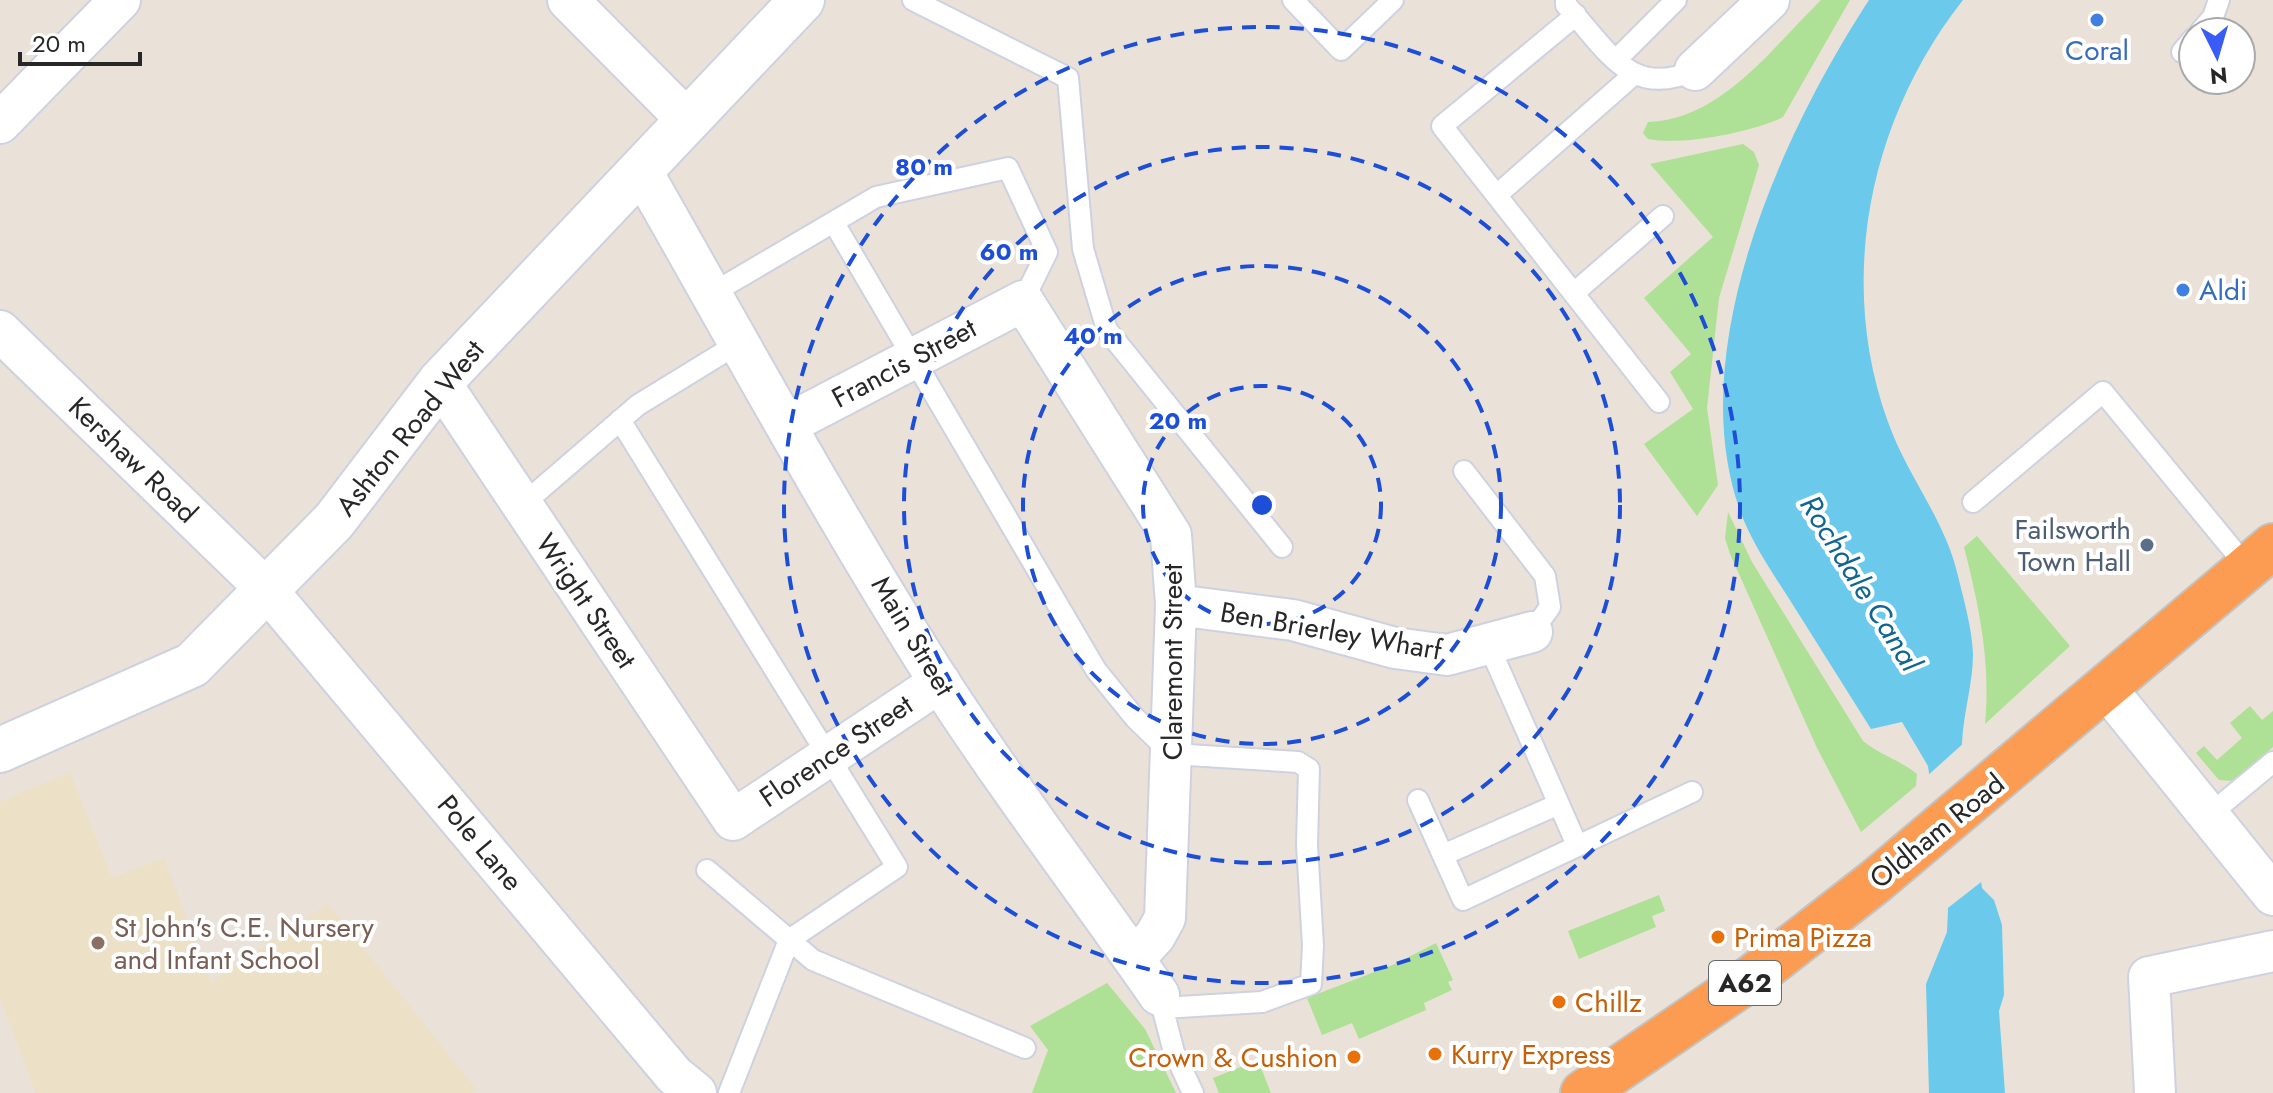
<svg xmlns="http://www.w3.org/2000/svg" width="2273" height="1093" viewBox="0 0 2273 1093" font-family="Jost,sans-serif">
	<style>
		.education { fill: #ece0c7 }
		.green { fill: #aee095 }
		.water { fill: #6bc9ec }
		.pier { fill: #eae2d8 }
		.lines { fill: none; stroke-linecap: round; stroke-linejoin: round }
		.lane-casing { stroke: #ced1e0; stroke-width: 24 }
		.street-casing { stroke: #ced1e0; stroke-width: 44 }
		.secondary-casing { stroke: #ced1e0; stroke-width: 48 }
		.highway-casing { stroke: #c3c3c3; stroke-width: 48 }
		.lane { stroke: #fff; stroke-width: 20 }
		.street { stroke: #fff; stroke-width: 40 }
		.secondary { stroke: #fff; stroke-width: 44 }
		.highway { stroke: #fb9c52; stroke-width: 44 }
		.ring { fill: none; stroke: #1d4ed8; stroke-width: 4; stroke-dasharray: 14 10 }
		.shop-dot { fill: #3f7fe0; stroke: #fff; stroke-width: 3 }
		.service-dot { fill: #5c6f8a; stroke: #fff; stroke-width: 3 }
		.food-dot { fill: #e8710a; stroke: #fff; stroke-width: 3 }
		.education-dot { fill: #8d6e63; stroke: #fff; stroke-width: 3 }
		.labels { text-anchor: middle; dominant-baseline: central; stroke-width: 8; stroke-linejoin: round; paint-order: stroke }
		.shield { fill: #fff; stroke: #686868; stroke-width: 2 }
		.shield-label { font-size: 26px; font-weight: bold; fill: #272727 }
		.shop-label { font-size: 28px; fill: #366cbe; stroke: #fff }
		.street-label { font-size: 28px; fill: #272727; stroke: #fff }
		.service-label { font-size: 28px; fill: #4e5e75; stroke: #fff; text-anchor: end }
		.education-label { font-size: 28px; fill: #785e54; stroke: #fff; text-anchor: start }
		.food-label { font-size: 28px; fill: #c56008; stroke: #fff; text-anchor: start }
		.water-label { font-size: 30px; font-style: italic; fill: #0f6593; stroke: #fff }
		.centre { fill: #1d4ed8; stroke: #fff; stroke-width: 4 }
		.ring-label { font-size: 24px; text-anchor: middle; font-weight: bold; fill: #1d4ed8; stroke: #fff; stroke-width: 8; stroke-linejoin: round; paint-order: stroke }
	</style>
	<rect width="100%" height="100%" fill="#eae2d8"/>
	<!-- education -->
	<path class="education" d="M 70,772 L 112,878 L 164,858 L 211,982 L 328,904 L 477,1090 L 473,1093 L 36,1093 L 0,999 L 0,802 Z"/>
	<!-- green -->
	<path class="green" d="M 1821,0 L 1850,0 L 1783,117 C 1752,132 1682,146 1648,139 L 1643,133 L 1648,122 C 1721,120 1772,48 1821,0 Z
		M 1743,144 L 1754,152 L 1759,165 L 1719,298 L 1707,408 L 1718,485 L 1697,516 L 1644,444 L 1693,409 L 1670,372 L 1691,354 L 1644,298 L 1713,237 L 1650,164 Z
		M 1728,512 L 1752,562 L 1863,741 C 1880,755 1900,760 1917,774 L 1916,786 L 1861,832 L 1817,748 L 1730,554 L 1725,538 Z
		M 1977,536 L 2070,646 L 1985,724 C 1991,662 1979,606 1964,547 Z
		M 2250,706 L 2262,720 L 2273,711 L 2273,747 L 2233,781 L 2219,780 L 2196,753 L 2204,746 L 2217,760 L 2242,738 L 2230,723 Z
		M 1659,895 L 1665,911 L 1652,916 L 1656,927 L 1579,959 L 1568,931 Z
		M 1436,943 L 1453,980 L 1448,982 L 1452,990 L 1424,1003 L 1426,1010 L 1359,1039 L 1352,1023 L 1322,1035 L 1307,998 L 1395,964 Z
		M 1107,983 L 1145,1029 L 1176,1093 L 1032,1093 L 1048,1050 L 1030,1026 Z
		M 1258,1060 L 1271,1093 L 1219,1093 L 1213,1078 Z"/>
	<!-- water -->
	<path class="water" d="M 1869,0 L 1963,0 C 1870,118 1836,279 1888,422 C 1907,476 1945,519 1958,576 C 1964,601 1972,628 1973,654 C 1973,684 1963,714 1962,744 C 1961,759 1966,776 1968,792 C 1973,824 1977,856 1982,888 L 1994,900 L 2002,925 L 2004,995 L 1999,1011 L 2005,1093 L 1929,1093 L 1926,984 L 1947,932 L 1948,910 L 1928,766 L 1902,722 L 1871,729 C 1845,688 1819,646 1793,605 C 1776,578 1757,551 1744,521 C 1678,359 1781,135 1869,0 Z"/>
	<!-- pier -->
	<path class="pier" d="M 1966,741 L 1985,879 L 1944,911 L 1925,778 Z"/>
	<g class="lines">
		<!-- lane casing -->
		<g class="lane-casing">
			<path id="lane" d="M 913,0 L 1068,78 L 1083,249 L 1107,330 L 1282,547
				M 1293,0 L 1341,50 L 1393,0
				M 1566,0 L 1566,5 C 1607,49 1630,100 1695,70
				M 1576,15 L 1442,126 L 1659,402
				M 2200,32 L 2213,17 L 2219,0
				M 2182,52 L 2193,39
				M 1617,59 L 1676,0
				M 1498,194 L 1632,76
				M 834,223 L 1096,670 L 1135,718 L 1172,754 L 1298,762 L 1309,769 L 1307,845 L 1313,946 L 1311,984 L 1262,1002 L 1163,1008
				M 1575,292 L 1663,216
				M 711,294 L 876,197 L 1008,168 L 1047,252 L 1023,301
				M 620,420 L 897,867 L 789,940 L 729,1093
				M 1464,471 L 1545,576 L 1550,607 L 1532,632
				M 1973,502 L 2103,392 L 2247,567
				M 522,505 L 638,405 L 739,343
				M 1489,646 L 1577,845
				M 1418,800 L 1463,900 L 1692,792
				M 2209,815 L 2273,762
				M 1443,855 L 1559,804
				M 707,870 L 813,960 L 1025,1048
				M 1159,995 L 1174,1052 L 1193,1093"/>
		</g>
		<!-- street casing -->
		<g class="street-casing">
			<path id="street" d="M 568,0 L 688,121
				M 1695,70 L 1769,0
				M 0,123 L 120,0
				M 641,170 C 739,342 834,517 940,683 C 1009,790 1087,891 1159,995
				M 0,331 L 267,590 L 674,1075 L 696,1093
				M 440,382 L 733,820 L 940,682
				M 786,425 L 1023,301 L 1171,535 L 1176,605 L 1165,918 L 1155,936 L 1134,959
				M 1176,605 L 1293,620 L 1395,648 L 1447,655 L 1532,632
				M 2106,688 L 2273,895
				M 2155,1093 L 2149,977 L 2273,951"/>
		</g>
		<!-- secondary casing -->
		<g class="secondary-casing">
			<path id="secondary" d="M 0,750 L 192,665 L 334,521 L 440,382 L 802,0"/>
		</g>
		<!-- highway casing -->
		<g class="highway-casing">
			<path id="highway" d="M 1583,1093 L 1754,976 L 1876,881 L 2273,546"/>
		</g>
		<!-- lane -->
		<use href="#lane" class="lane"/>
		<!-- street -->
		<use href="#street" class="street"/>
		<!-- secondary -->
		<use href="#secondary" class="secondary"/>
		<!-- highway -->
		<use href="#highway" class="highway"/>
	</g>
	<!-- distance rings -->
	<g class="ring">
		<circle cx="1262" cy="505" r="119"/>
		<circle cx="1262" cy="505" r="239"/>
		<circle cx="1262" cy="505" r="358"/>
		<circle cx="1262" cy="505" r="478"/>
	</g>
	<!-- markers -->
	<g class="shop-dot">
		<circle cx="2097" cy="20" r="8"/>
		<circle cx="2183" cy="290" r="8"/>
	</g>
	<circle class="service-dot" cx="2147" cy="545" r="8"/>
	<g class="food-dot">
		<circle cx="1718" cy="937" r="8"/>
		<circle cx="1559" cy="1002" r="8"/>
		<circle cx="1435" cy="1054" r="8"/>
		<circle cx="1354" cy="1057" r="8"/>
	</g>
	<circle class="education-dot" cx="98" cy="943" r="8"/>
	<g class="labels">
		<!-- shield labels -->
		<rect class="shield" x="1709" y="961" width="72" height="44" rx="6"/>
		<g class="shield-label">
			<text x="1745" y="983">A62</text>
		</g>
		<!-- shop labels -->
		<g class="shop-label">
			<text x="2097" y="50">Coral</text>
			<text x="2199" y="290" text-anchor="start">Aldi</text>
		</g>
		<!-- street labels -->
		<g class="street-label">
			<text transform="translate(904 363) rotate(-28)">Francis Street</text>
			<text transform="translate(410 428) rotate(-51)">Ashton Road West</text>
			<text transform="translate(133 460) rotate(44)">Kershaw Road</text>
			<text transform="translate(586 601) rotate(56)">Wright Street</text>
			<text transform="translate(1331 631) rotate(10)">Ben Brierley Wharf</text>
			<text transform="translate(913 636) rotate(59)">Main Street</text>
			<text transform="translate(1172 662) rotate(-90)">Claremont Street</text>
			<text transform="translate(836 751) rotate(-34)">Florence Street</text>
			<text transform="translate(1937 831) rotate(-39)">Oldham Road</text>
			<text transform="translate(480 843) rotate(50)">Pole Lane</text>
		</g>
		<!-- service labels -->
		<g class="service-label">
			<text x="2131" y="529">Failsworth<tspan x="2131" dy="32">Town Hall</tspan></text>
		</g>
		<!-- education labels -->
		<g class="education-label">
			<text x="114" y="927">St John's C.E. Nursery<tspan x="114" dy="32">and Infant School</tspan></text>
		</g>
		<!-- food labels -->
		<g class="food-label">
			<text x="1734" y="937">Prima Pizza</text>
			<text x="1575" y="1002">Chillz</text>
			<text x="1451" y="1054">Kurry Express</text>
			<text x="1338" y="1057" text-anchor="end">Crown &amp; Cushion</text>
		</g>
		<!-- water labels -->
		<g class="water-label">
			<text transform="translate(1861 583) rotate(58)">Rochdale Canal</text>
		</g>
	</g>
	<circle cx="1262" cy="505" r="12" class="centre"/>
	<g class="ring-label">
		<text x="924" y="175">80 m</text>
		<text x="1009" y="260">60 m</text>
		<text x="1093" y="344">40 m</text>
		<text x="1178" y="429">20 m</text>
	</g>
	<!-- north arrow -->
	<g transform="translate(2217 56) rotate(175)"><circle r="38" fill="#ffffff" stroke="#a9a9a9" stroke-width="2"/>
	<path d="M0-6L14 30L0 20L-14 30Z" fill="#395bf6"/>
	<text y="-12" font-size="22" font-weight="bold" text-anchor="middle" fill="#272727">N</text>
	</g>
	<!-- scale -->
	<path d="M20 52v12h120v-12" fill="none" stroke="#272727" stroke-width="4"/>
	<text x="32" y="52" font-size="24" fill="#272727" stroke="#ffffff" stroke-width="6" paint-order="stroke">20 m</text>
</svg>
